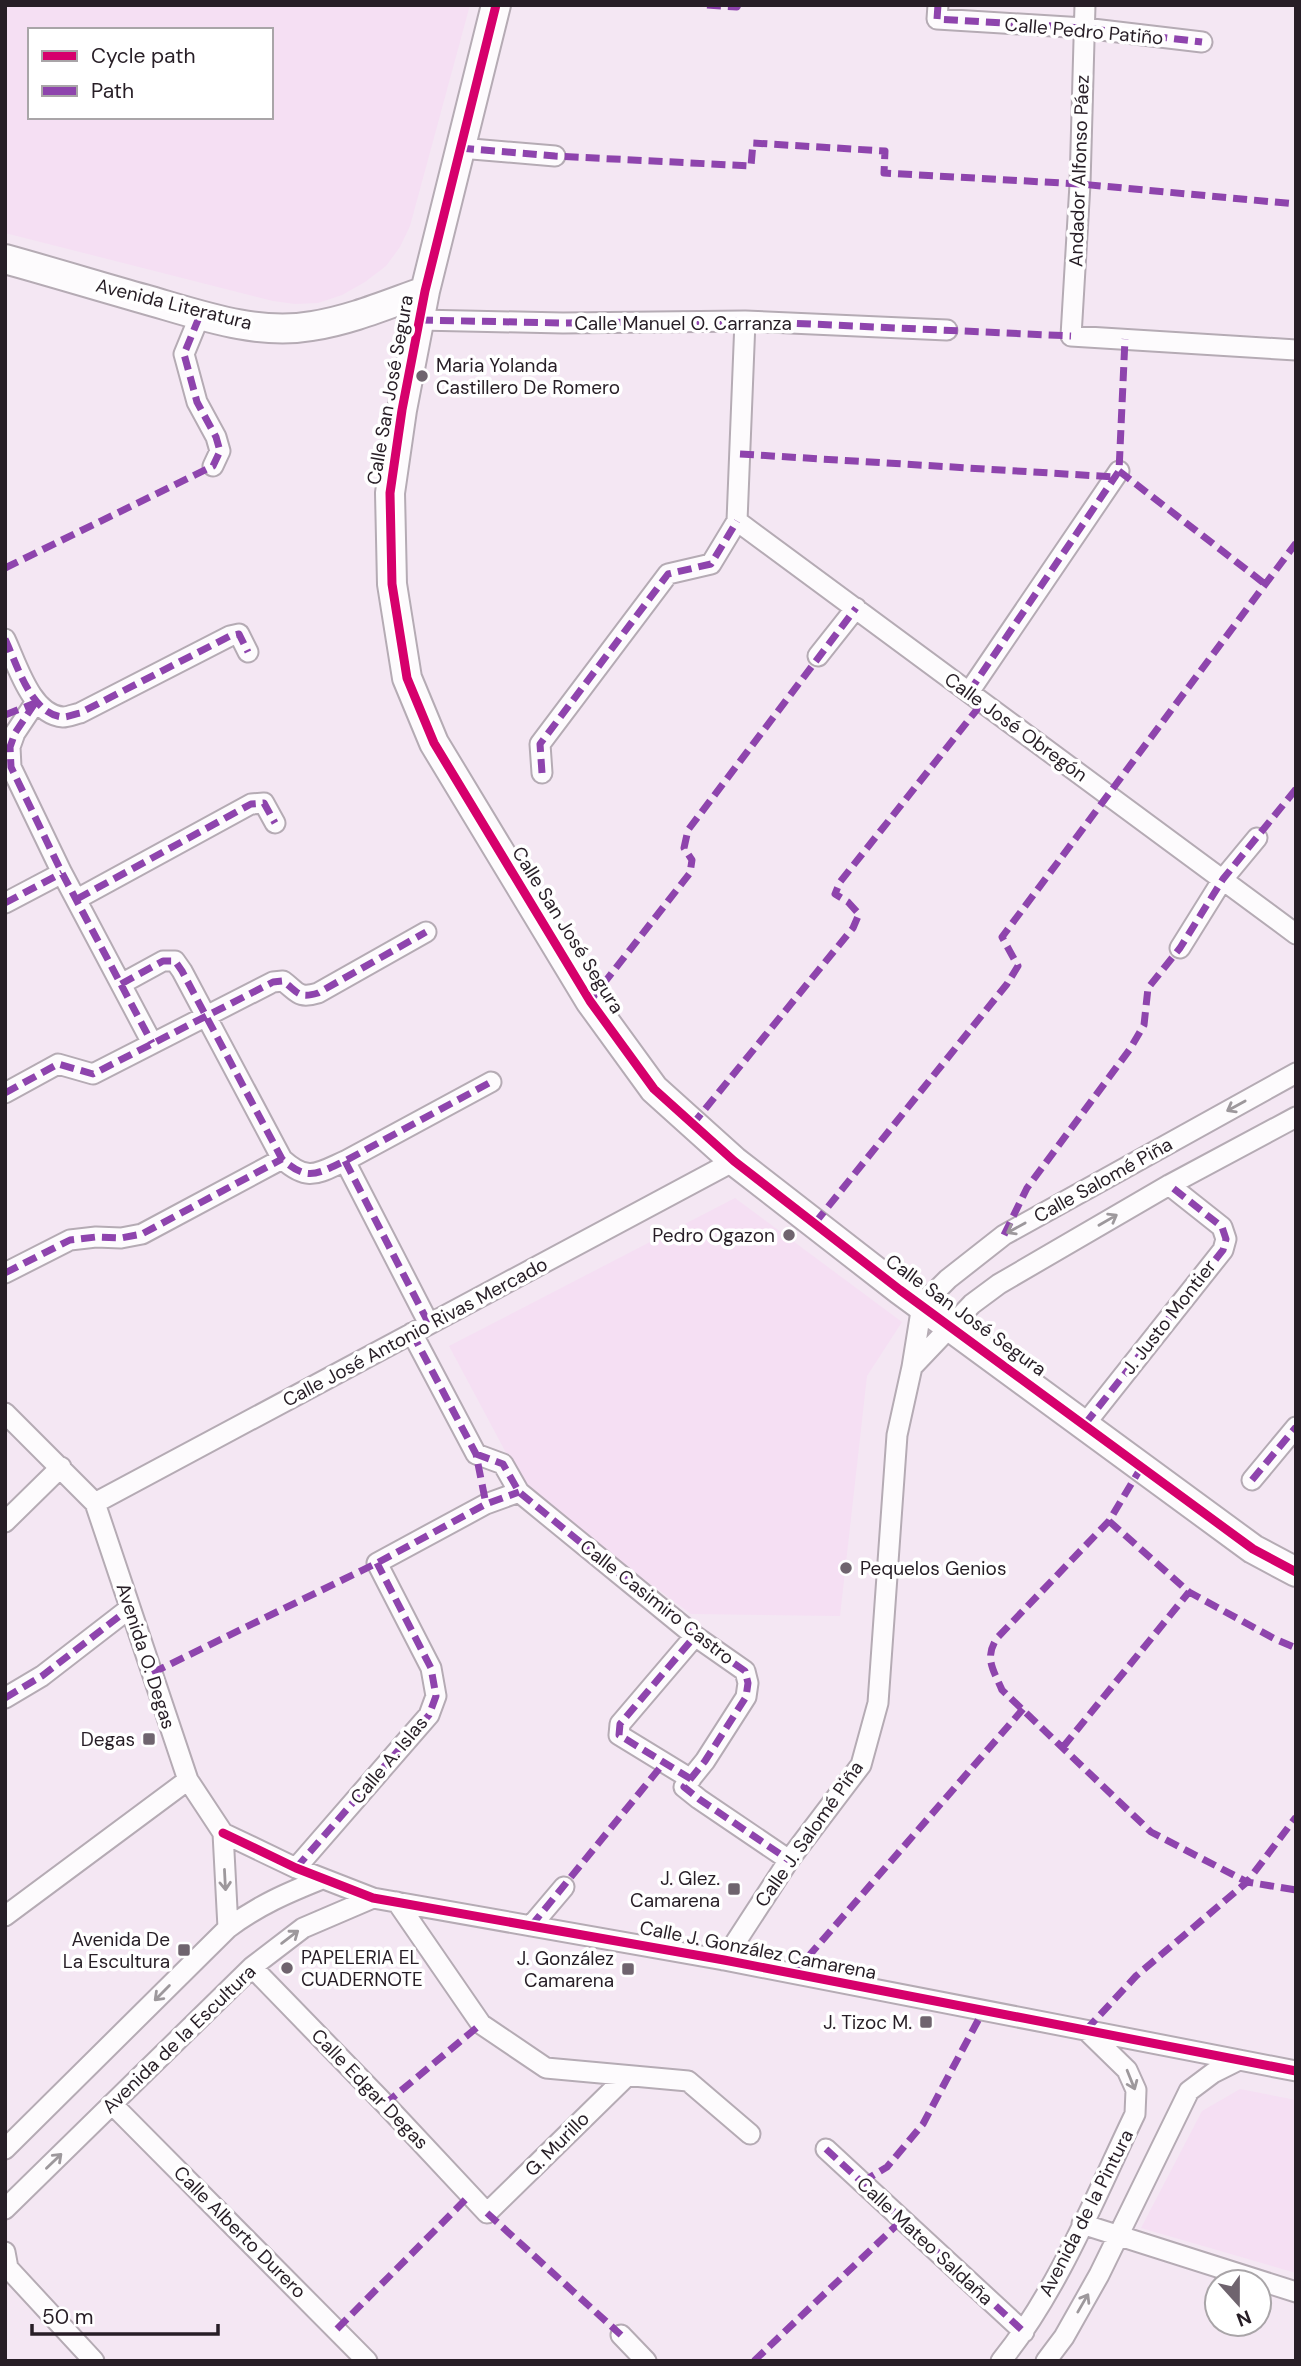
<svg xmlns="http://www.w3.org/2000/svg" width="1301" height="2366" viewBox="0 0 1301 2366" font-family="'DM Sans',sans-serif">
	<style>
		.built { fill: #f5dff3; fill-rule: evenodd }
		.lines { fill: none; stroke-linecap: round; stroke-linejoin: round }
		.street-casing { stroke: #b5abb4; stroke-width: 23 }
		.secondary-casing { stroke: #b5abb4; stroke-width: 32 }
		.street { stroke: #fdfbfd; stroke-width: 19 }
		.secondary { stroke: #fdfbfd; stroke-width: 28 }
		.quiet { stroke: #8e44ad; stroke-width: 7; stroke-dasharray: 14 7; stroke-linecap: butt }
		.cycleway-casing { stroke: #fff; stroke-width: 13 }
		.cycleway { stroke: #d6006c; stroke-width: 9 }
		.oneway { stroke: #9d989c }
		.poi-dot { fill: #6f646e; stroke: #fff; stroke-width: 2.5 }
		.labels { text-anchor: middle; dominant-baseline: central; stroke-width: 7; stroke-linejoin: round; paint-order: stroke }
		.street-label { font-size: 19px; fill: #271e26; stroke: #fff }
		.poi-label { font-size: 19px; fill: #271e26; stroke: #fff; text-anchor: end }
	</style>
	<rect width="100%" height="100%" fill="#f4e7f3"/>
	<!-- built -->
	<path class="built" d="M 5,5 L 470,5 L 410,226 L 400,247 L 386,266 L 365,282 L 342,295 L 318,303 L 295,304 L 273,301 L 5,233 ZM 30,30 L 271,30 L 271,117 L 30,117 Z
		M 735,1198 L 902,1322 L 867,1376 L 840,1616 L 691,1614 L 527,1492 L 449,1346 Z
		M 1240,2089 L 1296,2100 L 1296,2273 L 1141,2228 L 1202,2111 Z"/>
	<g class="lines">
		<!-- street casing -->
		<g class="street-casing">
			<path id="street" d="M 938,5 L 937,19 L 1084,28 L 1202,42
				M 1085,5 L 1080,184 L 1071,336 L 1296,350
				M 460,148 L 555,156
				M 200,315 L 184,354 L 197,402 L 216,437 L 220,451 L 213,466
				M 419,320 L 563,323 L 745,321 L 947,330
				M 737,521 L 1296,934
				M 5,639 C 17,664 31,715 63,717 C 68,717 75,714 80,713 L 230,636 L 239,634 L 248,652
				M 818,656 L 856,608
				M 969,692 L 1119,471
				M 35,703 L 15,733 L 10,747 L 11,767 L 62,873 L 152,1043
				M 542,773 L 540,744 L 668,574 L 711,564 L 737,521 L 745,321
				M 77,899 L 251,804 L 264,803 L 275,823
				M 5,903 L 62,873
				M 1180,948 L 1223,879 L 1257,838
				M 121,984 L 163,961 L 175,961 L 182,971 L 282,1159 C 308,1182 316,1174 345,1161 L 491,1082
				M 5,1093 L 58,1064 L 93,1074 L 273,982 L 283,981 C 298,992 298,999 318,993 L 426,932
				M 345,1161 L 429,1324
				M 5,1273 L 70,1240 L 96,1237 L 121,1238 L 142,1234 L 282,1159
				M 412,1333 L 476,1454 L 503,1464 L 519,1492 L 695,1636 L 745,1671 L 748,1683 L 746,1697 L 705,1761 L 684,1787 L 699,1799 L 789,1860
				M 912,1367 L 972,1304 L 999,1284 L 1169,1185 L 1296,1117
				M 5,1413 L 95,1503 L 188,1780 L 223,1833 L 228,1928
				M 1085,1424 L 1223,1250 L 1226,1239 L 1222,1227 L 1169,1185
				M 1252,1480 L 1296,1427
				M 95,1503 L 734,1161
				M 5,1522 L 61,1467
				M 5,1698 L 42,1676 L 130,1608
				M 691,1779 L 619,1735 L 620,1724 L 695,1636
				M 223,1833 L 296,1868 L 373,1898 L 724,1960 L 1296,2071
				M 296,1868 L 429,1715 L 436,1696 L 431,1668 L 377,1563 L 486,1504 L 519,1492
				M 397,1902 L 481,2024 L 546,2068 L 688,2081 L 750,2134
				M 5,1916 L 188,1780
				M 531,1926 L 564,1887
				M 724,1960 L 789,1860 L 861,1765 L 878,1703 L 897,1435 L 912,1367 L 922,1305 L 948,1279 L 1004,1235 L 1296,1073
				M 252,1967 L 385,2104 L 487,2213 L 627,2076
				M 112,2104 L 367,2361
				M 5,2149 L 228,1928 C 259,1905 287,1893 322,1879
				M 826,2149 L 1024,2332
				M 5,2209 L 252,1967 L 303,1928 L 373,1898
				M 1082,2224 L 1296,2292
				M 5,2252 L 8,2268 L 94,2361
				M 621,2335 L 646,2361
				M 1001,2361 C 1058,2291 1096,2195 1135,2114 L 1136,2090 L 1127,2070 L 1087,2031
				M 1046,2361 L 1064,2337 L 1099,2275 L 1189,2091 L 1213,2073 L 1239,2060"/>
		</g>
		<!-- secondary casing -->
		<g class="secondary-casing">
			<path id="secondary" d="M 496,5 L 425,291 L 402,410 L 390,493 L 392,584 L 407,678 L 434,743 L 590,1001 L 654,1089 L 734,1161 L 900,1290 L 1253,1549 L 1296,1572
				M 5,259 C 52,272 98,286 144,299 C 197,314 256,336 312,326 C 351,320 388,304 425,291"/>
		</g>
		<!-- street -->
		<use href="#street" class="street"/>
		<!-- secondary -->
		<use href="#secondary" class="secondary"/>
		<!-- quiet -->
		<path class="quiet" d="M 707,5 L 737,7 L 738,5
			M 938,5 L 937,19 L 1084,28 L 1202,42
			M 460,148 L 555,156 L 751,166 L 753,143 L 885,151 L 884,173 L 1080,184 L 1296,204
			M 419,320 L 563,323 L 745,321 L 1071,336
			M 740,454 L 1115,477
			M 1119,471 L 1265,584
			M 5,568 L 213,466 L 220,451 L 216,437 L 197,402 L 184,354 L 200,315
			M 5,639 C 17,664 31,715 63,717 C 68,717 75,714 80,713 L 230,636 L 239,634 L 248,652
			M 969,692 L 1119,471 L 1125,339
			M 35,703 L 15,733 L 10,747 L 11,767 L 62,873 L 152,1043
			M 5,715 L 35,703
			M 542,773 L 540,744 L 668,574 L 711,564 L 737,521
			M 77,899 L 251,804 L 264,803 L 275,823
			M 5,903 L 62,873
			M 121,984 L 163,961 L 175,961 L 182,971 L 282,1159 C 308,1182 316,1174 345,1161 L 491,1082
			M 590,1001 L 690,873 L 692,860 L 684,848 L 688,830 L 856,608
			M 5,1093 L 58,1064 L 93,1074 L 273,982 L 283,981 C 298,992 298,999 318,993 L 426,932
			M 692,1125 L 853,928 L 859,914 L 848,902 L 835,894 L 840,882 L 983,702
			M 345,1161 L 429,1324
			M 815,1223 L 1007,984 L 1018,966 L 1002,937 L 1296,543
			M 1004,1235 L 1027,1188 L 1130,1049 L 1144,1025 L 1148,988 L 1180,948 L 1223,879 L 1296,789
			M 5,1273 L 70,1240 L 96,1237 L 121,1238 L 142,1234 L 282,1159
			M 412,1333 L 476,1454 L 486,1504
			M 1085,1424 L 1223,1250 L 1226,1239 L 1222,1227 L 1169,1185
			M 476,1454 L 503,1464 L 519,1492 L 695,1636 L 745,1671 L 748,1683 L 746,1697 L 705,1761 L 684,1787 L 699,1799 L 789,1860
			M 1142,1466 L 1109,1521 L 997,1638 C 984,1658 993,1669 1002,1690 L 1151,1832 L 1247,1882 L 1296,1890
			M 1252,1480 L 1296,1427
			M 1109,1521 L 1189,1592 L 1275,1639 L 1296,1648
			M 152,1673 L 377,1563 L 486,1504 L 519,1492
			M 5,1698 L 42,1676 L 130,1608
			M 1063,1747 L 1189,1592
			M 691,1779 L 619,1735 L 620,1724 L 695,1636
			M 296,1868 L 429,1715 L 436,1696 L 431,1668 L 377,1563
			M 531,1926 L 663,1764
			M 794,1973 L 1023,1709
			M 1086,2030 L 1136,1976 L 1247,1882 L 1296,1817
			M 385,2104 L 481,2024
			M 826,2149 L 1024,2332
			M 862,2182 L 887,2167 L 923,2124 L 983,2011
			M 487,2213 L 621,2335
			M 337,2329 L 470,2195
			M 754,2361 L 902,2220"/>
		<!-- cycleway casing -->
		<g class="cycleway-casing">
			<path id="cycleway" d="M 496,5 L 425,291 L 402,410 L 390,493 L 392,584 L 407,678 L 434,743 L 590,1001 L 654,1089 L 734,1161 L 900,1290 L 1253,1549 L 1296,1572
				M 223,1833 L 296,1868 L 373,1898 L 724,1960 L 1296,2071"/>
		</g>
		<!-- cycleway -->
		<use href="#cycleway" class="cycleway"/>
	</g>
	<!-- one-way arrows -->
	<defs><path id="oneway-shaft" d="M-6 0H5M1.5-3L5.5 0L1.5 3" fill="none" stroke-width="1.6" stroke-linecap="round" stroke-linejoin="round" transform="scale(1.75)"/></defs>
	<g class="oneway">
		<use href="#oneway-shaft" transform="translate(1236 1106) rotate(151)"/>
		<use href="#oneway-shaft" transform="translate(1108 1220) rotate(-30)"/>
		<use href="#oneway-shaft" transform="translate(1016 1228) rotate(151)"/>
		<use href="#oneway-shaft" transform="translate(225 1880) rotate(87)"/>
		<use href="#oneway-shaft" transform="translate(290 1937) rotate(-37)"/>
		<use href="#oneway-shaft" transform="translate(162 1993) rotate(135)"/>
		<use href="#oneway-shaft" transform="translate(1131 2080) rotate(68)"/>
		<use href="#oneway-shaft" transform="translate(54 2161) rotate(-44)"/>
		<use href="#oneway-shaft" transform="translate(1083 2303) rotate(-60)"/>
	</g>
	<!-- markers -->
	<g class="poi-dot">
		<circle cx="422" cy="376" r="7"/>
		<circle cx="789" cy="1235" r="7"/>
		<circle cx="846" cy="1568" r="7"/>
		<rect x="142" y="1732" width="14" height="14" rx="3.5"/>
		<rect x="727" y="1882" width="14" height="14" rx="3.5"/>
		<rect x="177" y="1943" width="14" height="14" rx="3.5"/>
		<circle cx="287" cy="1968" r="7"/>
		<rect x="621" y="1962" width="14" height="14" rx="3.5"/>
		<rect x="919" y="2015" width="14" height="14" rx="3.5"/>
	</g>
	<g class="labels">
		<!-- street labels -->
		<g class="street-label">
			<text transform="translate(1084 31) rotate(5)">Calle Pedro Patiño</text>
			<text transform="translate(1079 171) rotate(-88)">Andador Alfonso Páez</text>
			<text transform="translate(174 304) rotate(14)">Avenida Literatura</text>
			<text x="683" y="323">Calle Manuel O. Carranza</text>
			<text transform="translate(390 390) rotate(-80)">Calle San José Segura</text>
			<text transform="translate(1016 727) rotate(36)">Calle José Obregón</text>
			<text transform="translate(568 930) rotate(58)">Calle San José Segura</text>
			<text transform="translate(1103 1180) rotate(-29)">Calle Salomé Piña</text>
			<text transform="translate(966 1315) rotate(36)">Calle San José Segura</text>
			<text transform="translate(1169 1317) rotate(-52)">J. Justo Montier</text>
			<text transform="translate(415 1332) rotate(-28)">Calle José Antonio Rivas Mercado</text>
			<text transform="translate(657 1602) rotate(38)">Calle Casimiro Castro</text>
			<text transform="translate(146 1656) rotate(72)">Avenida O. Degas</text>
			<text transform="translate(389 1760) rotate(-50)">Calle A. Islas</text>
			<text transform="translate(809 1834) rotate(-55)">Calle J. Salomé Piña</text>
			<text transform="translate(758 1950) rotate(11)">Calle J. González Camarena</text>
			<text transform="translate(179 2039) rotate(-44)">Avenida de la Escultura</text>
			<text transform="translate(370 2089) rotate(46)">Calle Edgar Degas</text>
			<text transform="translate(557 2144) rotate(-45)">G. Murillo</text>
			<text transform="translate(1086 2213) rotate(-63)">Avenida de la Pintura</text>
			<text transform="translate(240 2232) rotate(45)">Calle Alberto Durero</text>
			<text transform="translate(925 2241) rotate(43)">Calle Mateo Saldaña</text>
		</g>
		<!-- poi labels -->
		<g class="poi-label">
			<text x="436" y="365" text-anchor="start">Maria Yolanda<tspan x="436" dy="22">Castillero De Romero</tspan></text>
			<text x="775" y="1235">Pedro Ogazon</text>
			<text x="860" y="1568" text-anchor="start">Pequelos Genios</text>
			<text x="135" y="1739">Degas</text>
			<text x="720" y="1878">J. Glez.<tspan x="720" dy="22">Camarena</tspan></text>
			<text x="170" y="1939">Avenida De<tspan x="170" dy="22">La Escultura</tspan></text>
			<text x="301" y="1957" text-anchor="start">PAPELERIA EL<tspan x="301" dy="22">CUADERNOTE</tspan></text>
			<text x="614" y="1958">J. González<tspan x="614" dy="22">Camarena</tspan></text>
			<text x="912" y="2022">J. Tizoc M.</text>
		</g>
	</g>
	<!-- border -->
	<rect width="1301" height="2366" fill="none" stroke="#271e26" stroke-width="14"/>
	<!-- legend -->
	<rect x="28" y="28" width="245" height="91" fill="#ffffff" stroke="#a9a5a8" stroke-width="2"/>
	<rect x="42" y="51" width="35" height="10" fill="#d6006c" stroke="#a9a5a8" stroke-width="2"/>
	<text x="91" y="63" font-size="21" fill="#271e26">Cycle path</text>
	<rect x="42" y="86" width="35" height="10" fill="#8e44ad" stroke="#a9a5a8" stroke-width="2"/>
	<text x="91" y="98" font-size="21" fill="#271e26">Path</text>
	<!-- north arrow -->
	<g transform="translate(1238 2303) rotate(159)"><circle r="33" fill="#ffffff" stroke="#a9a5a8" stroke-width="2"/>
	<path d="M0-5L12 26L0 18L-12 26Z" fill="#6f646e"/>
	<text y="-10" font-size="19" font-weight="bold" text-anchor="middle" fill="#271e26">N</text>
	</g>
	<!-- scale -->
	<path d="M32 2324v10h186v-10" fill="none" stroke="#271e26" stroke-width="3.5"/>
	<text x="42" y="2324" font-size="21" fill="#271e26" stroke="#ffffff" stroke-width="5" paint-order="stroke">50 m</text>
</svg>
